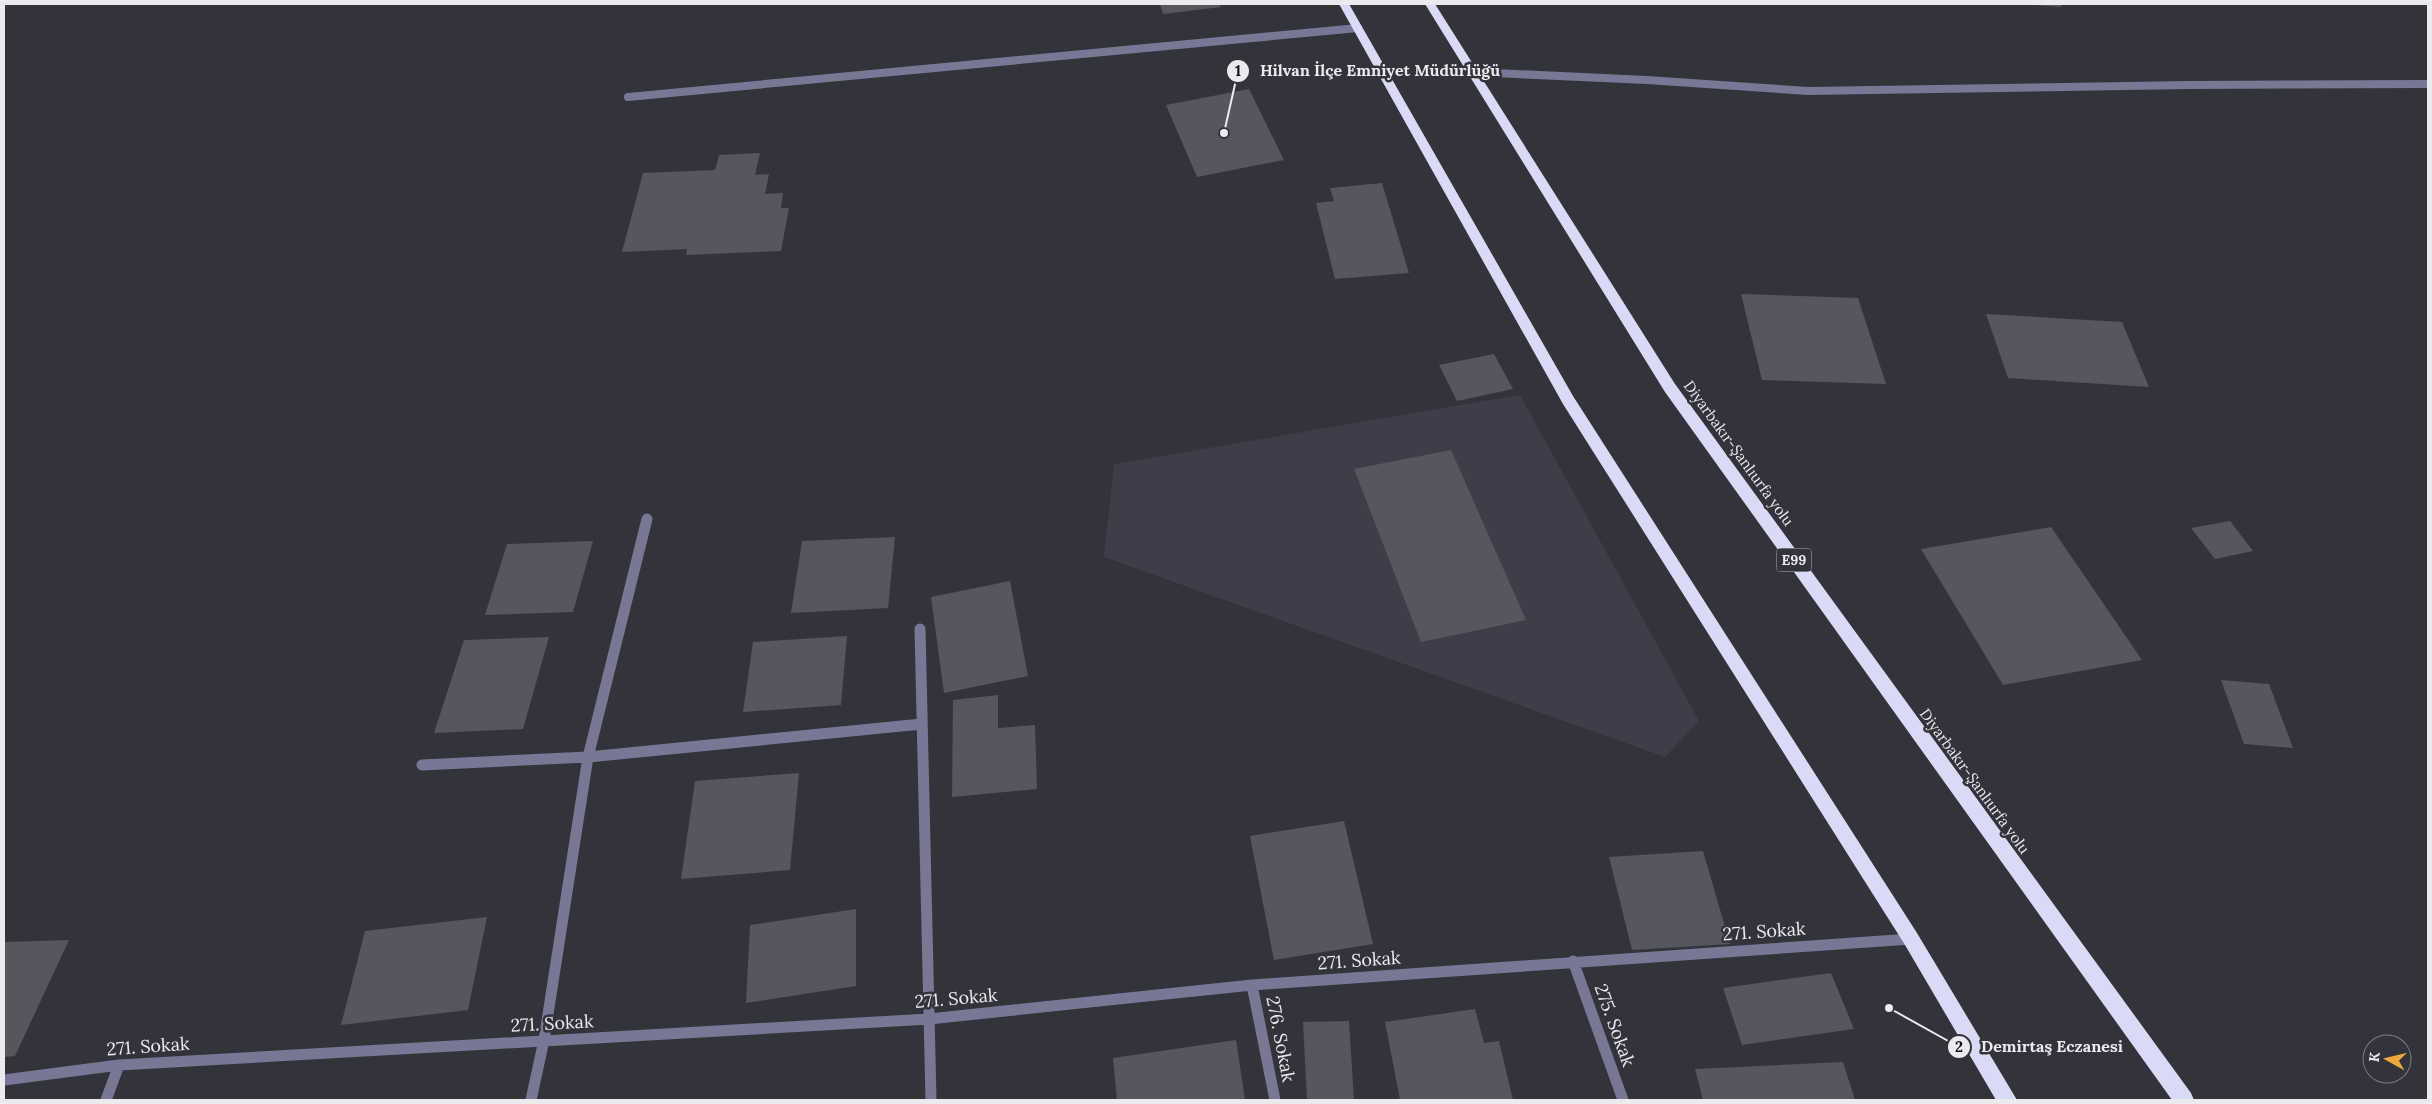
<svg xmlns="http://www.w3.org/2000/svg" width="2432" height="1104" viewBox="0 0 2432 1104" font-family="Lora,serif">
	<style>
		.built { fill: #3e3e4b }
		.building { fill: #56565e }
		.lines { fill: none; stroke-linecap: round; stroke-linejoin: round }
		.street-far1 { stroke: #777894; stroke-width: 8 }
		.street { stroke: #777894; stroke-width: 11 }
		.highway { fill: #d9daf6; fill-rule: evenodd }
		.labels { text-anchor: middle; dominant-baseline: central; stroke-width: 5; stroke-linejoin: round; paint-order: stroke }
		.shield { fill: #33333b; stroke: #b3b3b9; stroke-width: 1 }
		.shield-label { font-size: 14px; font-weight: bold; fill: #eaeaef }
		.street-label { font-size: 15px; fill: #eaeaef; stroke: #33333b }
		.near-street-label { font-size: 18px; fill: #eaeaef; stroke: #33333b }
		.leader { fill: none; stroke: #eaeaef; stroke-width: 2 }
		.callout-dot { fill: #eaeaef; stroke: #33333b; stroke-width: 2 }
		.mark-label { font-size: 15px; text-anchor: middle; font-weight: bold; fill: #111 }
		.callout-label { font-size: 16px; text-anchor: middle; font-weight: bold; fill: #eaeaef; stroke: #33333b; stroke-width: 5; stroke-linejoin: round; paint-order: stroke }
	</style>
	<rect width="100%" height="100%" fill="#33333b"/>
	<!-- built -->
	<path class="built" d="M 1520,395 L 1699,721 L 1665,757 L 1104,557 L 1114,464 Z"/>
	<!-- building -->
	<path class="building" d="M 1160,4 L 1219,4 L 1221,7 L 1163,14 Z
		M 2033,4 L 2061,4 L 2062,7 L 2033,5 Z
		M 1249,89 L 1284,160 L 1197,177 L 1166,105 Z
		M 760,153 L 755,175 L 769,174 L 765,194 L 783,193 L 781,208 L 789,208 L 781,251 L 686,255 L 687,249 L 622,252 L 643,173 L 715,170 L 719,155 Z
		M 1382,183 L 1409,273 L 1335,279 L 1316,203 L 1334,201 L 1330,188 Z
		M 1741,294 L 1858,298 L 1886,384 L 1762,380 Z
		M 1986,314 L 2122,322 L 2149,387 L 2008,378 Z
		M 1494,354 L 1513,389 L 1457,401 L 1439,365 Z
		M 1451,450 L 1526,620 L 1421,642 L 1354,469 Z
		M 2230,521 L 2253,551 L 2215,559 L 2191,528 Z
		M 2051,527 L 2142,660 L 2003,685 L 1921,549 Z
		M 895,537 L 888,608 L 791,613 L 802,541 Z
		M 593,541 L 573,612 L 485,615 L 507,544 Z
		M 1010,581 L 1028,676 L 944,693 L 931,597 Z
		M 847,636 L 841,705 L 743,712 L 753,642 Z
		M 549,637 L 523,729 L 434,733 L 464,640 Z
		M 2221,680 L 2269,684 L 2293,748 L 2244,744 Z
		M 998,695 L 998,728 L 1035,725 L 1037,789 L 952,797 L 953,700 Z
		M 799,773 L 790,870 L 681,879 L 695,781 Z
		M 1344,821 L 1373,944 L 1274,960 L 1250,836 Z
		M 1703,851 L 1730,944 L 1632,950 L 1609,857 Z
		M 856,909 L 856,986 L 746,1003 L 750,925 Z
		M 487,917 L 468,1010 L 341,1025 L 365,931 Z
		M 69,940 L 15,1056 L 4,1057 L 4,942 Z
		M 1831,973 L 1854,1029 L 1742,1045 L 1723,988 Z
		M 1475,1009 L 1484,1043 L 1499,1041 L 1513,1100 L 1400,1100 L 1385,1022 Z
		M 1349,1021 L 1354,1100 L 1307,1100 L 1303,1022 Z
		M 1236,1040 L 1245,1100 L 1117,1100 L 1113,1058 Z
		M 1843,1062 L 1855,1100 L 1703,1100 L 1695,1069 Z"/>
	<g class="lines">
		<!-- street-far1 -->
		<path class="street-far1" d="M 1472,72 L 1647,80 L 1808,91 L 2188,85 L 2428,84
			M 628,97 L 1358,28"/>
		<!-- street -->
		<path class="street" d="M 920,629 L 931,1100
			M 422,765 L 588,757 L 922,724
			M 1573,961 L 1623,1100
			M 1252,985 L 1275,1100
			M 4,1080 L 119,1065 L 929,1019 L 1252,985 L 1911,939
			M 106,1100 L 119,1065
			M 531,1100 L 544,1040 L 588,757 L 647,519"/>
		<!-- highway -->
		<path class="highway" d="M 1339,4 L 1349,4 L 1573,396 L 1917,933 L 2017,1100 L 1996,1100 L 1905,945 L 1563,404 Z
			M 1425,4 L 1435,4 L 1675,384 L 2191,1093 L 2194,1100 L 2172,1100 L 1665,392 Z"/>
	</g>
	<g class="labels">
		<!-- shield labels -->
		<rect class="shield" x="1776.5" y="548.5" width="35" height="23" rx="4"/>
		<g class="shield-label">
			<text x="1794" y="560">E99</text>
		</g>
		<!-- street labels -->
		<g class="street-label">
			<text transform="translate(1739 453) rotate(54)">Diyarbakır-Şanlıurfa yolu</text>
			<text transform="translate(1975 781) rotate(54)">Diyarbakır-Şanlıurfa yolu</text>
		</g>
		<!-- near-street labels -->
		<g class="near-street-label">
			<text transform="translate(1764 931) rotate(-4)">271. Sokak</text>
			<text transform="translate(1359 960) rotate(-4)">271. Sokak</text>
			<text transform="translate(956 998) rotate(-5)">271. Sokak</text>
			<text transform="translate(552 1023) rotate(-3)">271. Sokak</text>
			<text transform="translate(1615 1025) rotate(70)">275. Sokak</text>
			<text transform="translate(1281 1039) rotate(79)">276. Sokak</text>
			<text transform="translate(148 1046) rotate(-4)">271. Sokak</text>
		</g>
	</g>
	<!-- callouts -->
	<path class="leader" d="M1224 133L1238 71M1889 1008L1959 1047"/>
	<g class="callout-dot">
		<circle cx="1224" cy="133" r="5"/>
		<circle cx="1889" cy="1008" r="5"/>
		<circle cx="1238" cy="71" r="12"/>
		<circle cx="1959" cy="1047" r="12"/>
	</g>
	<g class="mark-label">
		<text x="1238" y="76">1</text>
		<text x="1959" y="1052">2</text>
	</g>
	<g class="callout-label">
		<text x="1380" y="76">Hilvan İlçe Emniyet Müdürlüğü</text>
		<text x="2052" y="1052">Demirtaş Eczanesi</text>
	</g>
	<!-- border -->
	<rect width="2432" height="1104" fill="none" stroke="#eaeaef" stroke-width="10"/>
	<!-- north arrow -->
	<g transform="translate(2387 1059) rotate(278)"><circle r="24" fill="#33333b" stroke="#7c7c83"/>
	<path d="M0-4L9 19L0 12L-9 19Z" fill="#eda83b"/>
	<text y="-8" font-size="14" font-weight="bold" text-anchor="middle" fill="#eaeaef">K</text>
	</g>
</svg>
